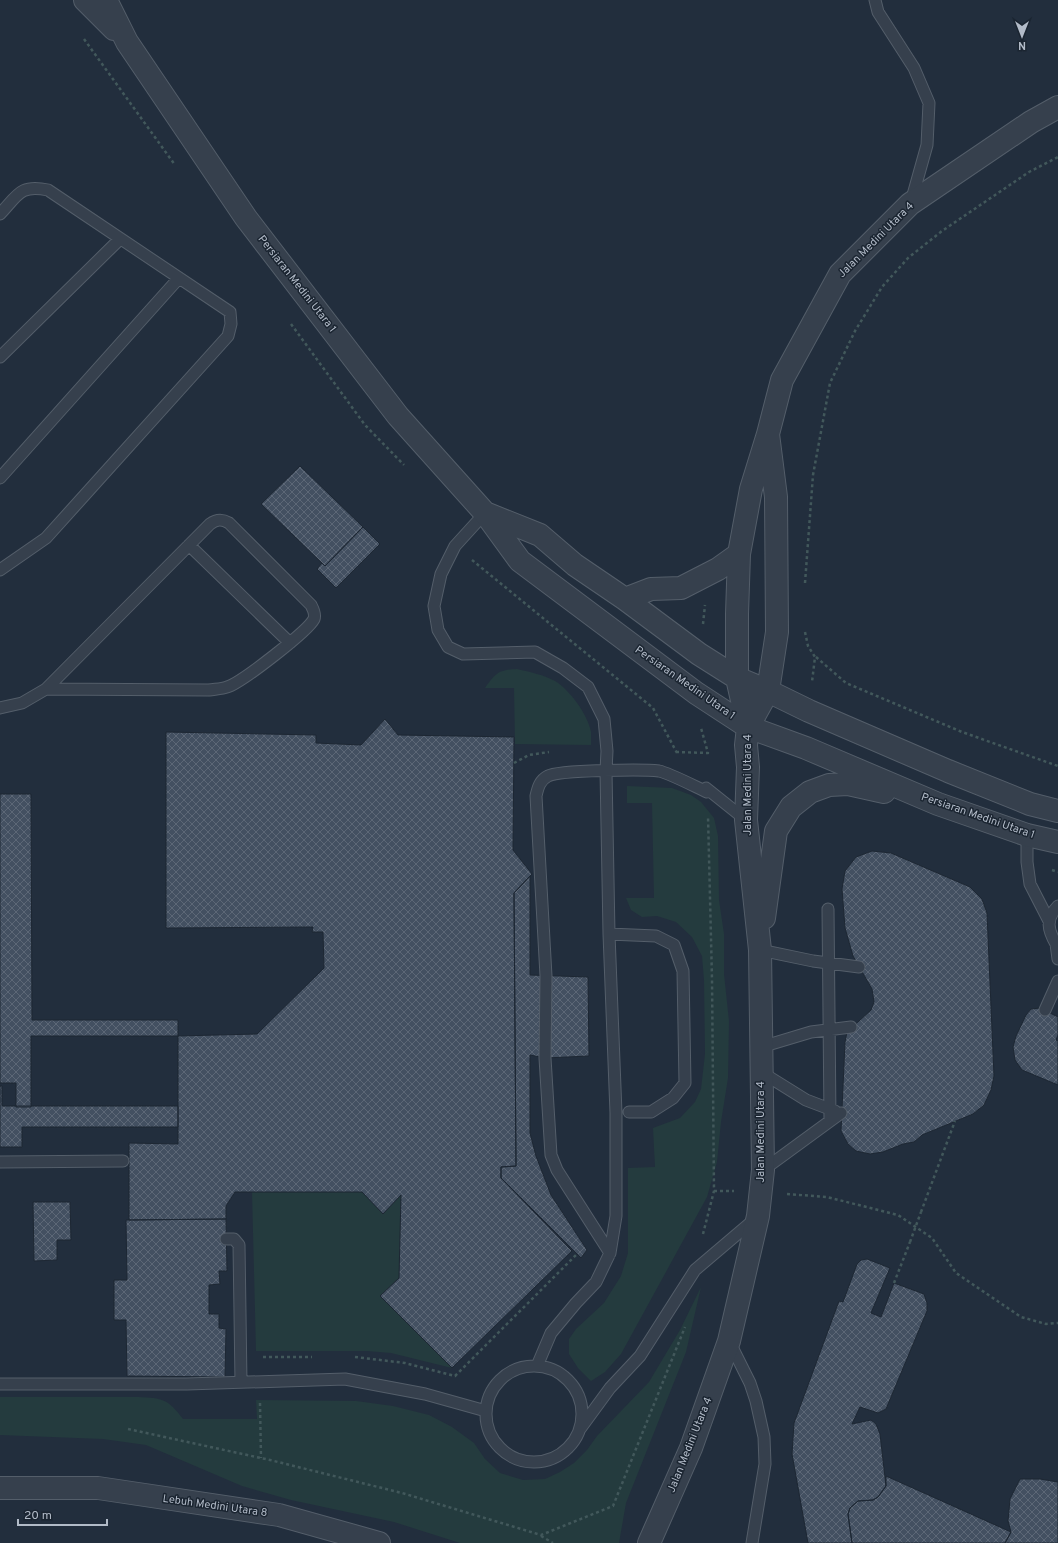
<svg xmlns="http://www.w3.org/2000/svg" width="1058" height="1543" viewBox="0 0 1058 1543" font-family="Overpass,sans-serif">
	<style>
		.green { fill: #243b3e }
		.building { fill: url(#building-cross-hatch); stroke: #1d2733 }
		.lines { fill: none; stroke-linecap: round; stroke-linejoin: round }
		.service-casing { stroke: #545e6a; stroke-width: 13 }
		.minor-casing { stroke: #545e6a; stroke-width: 24 }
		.tertiary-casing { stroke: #545e6a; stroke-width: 24 }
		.path { stroke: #42585b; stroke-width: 2.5; stroke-dasharray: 3 3; stroke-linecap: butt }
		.service { stroke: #36404d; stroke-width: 11 }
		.minor { stroke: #36404d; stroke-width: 22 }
		.tertiary { stroke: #36404d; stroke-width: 22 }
		.path-bridge { stroke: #42585b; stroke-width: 2.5; stroke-dasharray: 3 3; stroke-linecap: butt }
		.labels { text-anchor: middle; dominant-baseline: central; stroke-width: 3; stroke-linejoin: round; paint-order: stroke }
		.street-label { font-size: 11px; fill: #b2bbc8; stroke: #1b2531 }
	</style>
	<defs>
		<pattern id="building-cross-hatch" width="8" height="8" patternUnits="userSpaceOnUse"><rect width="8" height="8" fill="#435061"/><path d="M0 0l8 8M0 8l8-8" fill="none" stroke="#5c6776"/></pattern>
	</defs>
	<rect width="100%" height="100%" fill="#222e3d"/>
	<!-- green -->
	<path class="green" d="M 517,669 C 530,672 544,675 555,681 C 570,690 588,715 591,732 C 591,736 591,740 591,745 L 515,744 L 514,688 L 485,688 C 496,673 498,670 517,669 Z
		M 627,786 L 672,788 L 691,795 L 701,802 L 714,818 L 718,836 L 719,900 L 724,934 L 724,974 L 729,1021 L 728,1078 L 721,1122 L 717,1162 L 707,1197 L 621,1354 L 605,1372 L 591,1381 L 578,1368 L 569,1354 L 569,1339 L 576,1329 L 604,1303 L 621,1276 L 628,1253 L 628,1168 L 655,1167 L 653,1128 L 680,1118 L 695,1102 L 701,1089 L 705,1054 L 704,980 L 702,956 L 692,937 L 676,922 L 657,916 L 642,917 L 631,910 L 626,898 L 654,898 L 652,803 L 627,803 Z
		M 252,1192 L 362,1192 L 383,1214 L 401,1195 L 399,1278 L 380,1296 L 452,1368 L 391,1353 L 367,1351 L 256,1351 Z
		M 701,1287 L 686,1352 L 626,1503 L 619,1543 L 460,1543 L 394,1522 L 291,1500 L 242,1486 L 146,1445 L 103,1439 L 0,1435 L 0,1397 L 138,1397 C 163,1398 168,1399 183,1419 L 257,1419 L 256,1400 L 356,1401 L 393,1406 L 429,1415 L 452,1427 L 474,1443 L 485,1459 L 500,1473 L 523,1480 L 545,1479 L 560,1472 L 574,1463 L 587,1450 L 597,1436 L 649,1382 L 680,1330 Z"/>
	<!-- building -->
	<path class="building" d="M 300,466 L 363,527 L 325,566 L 261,504 Z
		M 363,527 L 380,544 L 336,588 L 317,569 L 322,563 L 325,566 Z
		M 385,719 L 398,735 L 514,737 L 513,850 L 532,874 L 514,893 L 516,1166 L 501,1167 L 501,1178 L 572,1251 L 452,1368 L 380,1296 L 399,1278 L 401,1195 L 383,1214 L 362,1192 L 235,1192 L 226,1206 L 226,1219 L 129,1220 L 129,1143 L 178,1144 L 178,1036 L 257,1034 L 324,968 L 323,932 L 312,932 L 313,927 L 166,928 L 166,732 L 316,735 L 316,743 L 361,745 Z
		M 0,794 L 31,794 L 32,1020 L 178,1020 L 178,1036 L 31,1036 L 31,1107 L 16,1107 L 16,1083 L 0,1083 Z
		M 872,851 L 891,853 L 970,887 L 982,899 L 987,913 L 994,1076 L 991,1090 L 984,1105 L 973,1114 L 922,1135 L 914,1142 L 903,1144 L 883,1152 L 870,1154 L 856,1151 L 848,1144 L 841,1131 L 845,1042 L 847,1032 L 871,1010 L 874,1002 L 872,989 L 853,956 L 845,928 L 842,889 L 845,871 L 856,857 Z
		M 530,876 L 530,975 L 588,977 L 589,1056 L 545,1058 L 530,1055 L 530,1133 L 536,1156 L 551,1195 L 587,1250 L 581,1258 L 501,1178 L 501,1167 L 516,1166 L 514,893 Z
		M 1040,1008 L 1058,1017 L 1058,1035 L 1056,1040 L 1058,1041 L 1058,1085 L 1022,1070 L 1015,1060 L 1013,1047 L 1016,1036 L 1026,1015 L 1031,1009 Z
		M 0,1086 L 2,1086 L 2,1106 L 178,1106 L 178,1127 L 22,1127 L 22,1147 L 0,1147 Z
		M 33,1202 L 70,1202 L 71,1240 L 57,1240 L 57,1260 L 34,1261 Z
		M 226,1219 L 227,1271 L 219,1271 L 220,1284 L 209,1285 L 209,1314 L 219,1314 L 219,1328 L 226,1329 L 225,1377 L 127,1376 L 126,1320 L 114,1320 L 114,1280 L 127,1280 L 126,1220 Z
		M 867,1259 L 890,1268 L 871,1313 L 881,1317 L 894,1283 L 924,1294 L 927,1303 L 927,1311 L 886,1409 L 878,1413 L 860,1407 L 852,1424 L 871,1420 L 876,1424 L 880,1434 L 886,1486 L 878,1497 L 873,1500 L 858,1501 L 850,1508 L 848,1514 L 852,1543 L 808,1543 L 792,1454 L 794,1423 L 839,1301 L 843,1302 L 857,1264 L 861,1260 Z
		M 886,1476 L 1011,1532 L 1005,1543 L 852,1543 L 848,1514 L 850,1508 L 858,1501 L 873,1500 L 878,1497 L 886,1486 Z
		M 1020,1479 L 1040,1479 L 1058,1482 L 1058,1543 L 1005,1543 L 1011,1532 L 1008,1521 L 1010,1499 Z"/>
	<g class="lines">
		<!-- service casing -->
		<g class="service-casing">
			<path id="service" d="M 875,0 L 878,12 L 914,68 L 929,103 L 927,145 L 911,202
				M 0,214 C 18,195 20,184 48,190 L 230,312 L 231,324 L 228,336 L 46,538 L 0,570
				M 0,357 L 120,239
				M 0,478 L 179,278
				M 485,513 L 455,546 L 441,574 L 434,606 L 438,630 L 448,647 L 463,654 L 535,652 L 563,668 L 588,687 L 604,719 L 607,751 L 606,771 L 609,934 L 616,1113 L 616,1216 L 610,1253 L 596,1282 L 576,1303 L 551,1333 L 537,1366
				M 189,545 L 290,643
				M 0,708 L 22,703 L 46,689 L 210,524 C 217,519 222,519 229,523 L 311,605 C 313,609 316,614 314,619 C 308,631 241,683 227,687 C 222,689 215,689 209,690 L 46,689
				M 1027,835 L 1027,862 L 1030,884 L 1049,921
				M 1058,906 C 1045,919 1048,930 1056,944 L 1058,945
				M 828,909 L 830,1120
				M 609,934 L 656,936 L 674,945 L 683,971 L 685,1083 L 673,1098 L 651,1112 L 629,1112
				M 1056,944 L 1058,959
				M 760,950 L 813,961 L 859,967
				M 1045,1010 L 1058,981
				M 761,1047 L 811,1032 L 851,1027
				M 761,1072 L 806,1100 L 835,1111
				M 0,1162 L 123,1161
				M 763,1170 L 841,1113
				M 226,1239 L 234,1239 L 239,1245 L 241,1382
				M 610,1253 L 557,1170 L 551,1155 L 545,1058 L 546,976 L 536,796 C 538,787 540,780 548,776 C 559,770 644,769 659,771 C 669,773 696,787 707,792 L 706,788 L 746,820
				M 729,1341 L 750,1383 L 756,1401 L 764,1437 L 765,1464 L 752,1543
				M486 1414a48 48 0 1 1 96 0a48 48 0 1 1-96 0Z
				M 0,1384 L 187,1384 L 345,1379 L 425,1394 L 486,1411
				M 580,1429 L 610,1388 L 640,1356 L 695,1270 L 755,1219"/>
		</g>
		<!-- minor casing -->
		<g class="minor-casing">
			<path id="minor" d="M 85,0 L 114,29
				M 106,0 L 127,42 L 246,218 L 398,416 L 485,513 L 520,561 L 696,693 L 748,727 L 806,748 L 938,804 L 1027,835 L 1058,842
				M 485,513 L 540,535 L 575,565 L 625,599 L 699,654 L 737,678 L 768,691 L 809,711 L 948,771 L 1030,804 L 1058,811
				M 625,599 L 651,589 L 681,588 L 718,569 L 739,554
				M 748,727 L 768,691 L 777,632 L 776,497 L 768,434 L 782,380 L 840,274 L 910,204 L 1031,122 L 1058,107
				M 764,918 L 776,831 L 791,807 L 810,792 L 829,785 L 848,784 L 884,792
				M 649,1543 L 691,1448 L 729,1341 L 758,1216 L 763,1170 L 760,950 L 746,820 L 748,767 L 746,745 L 748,727 L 737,678 L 737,614 L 739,554 L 751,489 L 768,434"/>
		</g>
		<!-- tertiary casing -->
		<g class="tertiary-casing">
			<path id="tertiary" d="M 0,1488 L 98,1488 L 279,1515 L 379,1543"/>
		</g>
		<!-- path -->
		<path class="path" d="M 84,39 L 175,165
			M 291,324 L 365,425 L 404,465
			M 472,560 L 653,708 L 677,753
			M 805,583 L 813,475 L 830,383 L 855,331 L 882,287 L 908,258 L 942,231 L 1029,172 L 1058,157
			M 703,624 L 705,605
			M 805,632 L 808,646 L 815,657 L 812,682
			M 816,657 L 846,683 L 962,732 L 1058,766
			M 676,752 L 708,753 L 701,728
			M 514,763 L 529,755 L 549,752
			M 1052,870 L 1058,872
			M 714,1191 L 734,1191
			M 787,1194 L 827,1197 L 898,1215 L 932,1238 L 956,1273 L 1021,1317 L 1046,1324 L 1058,1323
			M 921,1212 L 955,1121
			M 703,1234 L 714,1191 L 712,979 L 708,816
			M 894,1283 L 910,1242
			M 263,1357 L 312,1357
			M 355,1357 L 405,1363 L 455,1376 L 577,1254
			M 260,1403 L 261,1458
			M 128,1429 L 270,1460 L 402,1493 L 541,1535 L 613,1506 L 685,1327
			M 541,1536 L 553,1543"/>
		<!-- service -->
		<use href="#service" class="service"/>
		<!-- minor -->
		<use href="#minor" class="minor"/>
		<!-- tertiary -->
		<use href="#tertiary" class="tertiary"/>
		<!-- path-bridge -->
		<path class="path-bridge" d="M 910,1242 L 921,1212"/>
	</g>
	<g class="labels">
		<!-- street labels -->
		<g class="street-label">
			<text transform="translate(876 240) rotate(-45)">Jalan Medini Utara 4</text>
			<text transform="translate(297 284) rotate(52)">Persiaran Medini Utara 1</text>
			<text transform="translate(685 683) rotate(35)">Persiaran Medini Utara 1</text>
			<text transform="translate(748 785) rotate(-90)">Jalan Medini Utara 4</text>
			<text transform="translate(978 816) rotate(19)">Persiaran Medini Utara 1</text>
			<text transform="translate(761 1132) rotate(-90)">Jalan Medini Utara 4</text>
			<text transform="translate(690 1445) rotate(-68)">Jalan Medini Utara 4</text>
			<text transform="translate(215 1506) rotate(8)">Lebuh Medini Utara 8</text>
		</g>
	</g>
	<!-- north arrow -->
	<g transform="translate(1022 36) rotate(180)" stroke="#1b2531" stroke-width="3" paint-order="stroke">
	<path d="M0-3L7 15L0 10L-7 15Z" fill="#b2bbc8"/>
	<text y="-6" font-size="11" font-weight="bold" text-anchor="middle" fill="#b2bbc8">N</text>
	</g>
	<!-- scale -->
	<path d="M18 1519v6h89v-6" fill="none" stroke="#b2bbc8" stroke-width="2"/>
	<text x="24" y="1519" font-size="12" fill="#b2bbc8" stroke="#1b2531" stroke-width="3" paint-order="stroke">20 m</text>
</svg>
